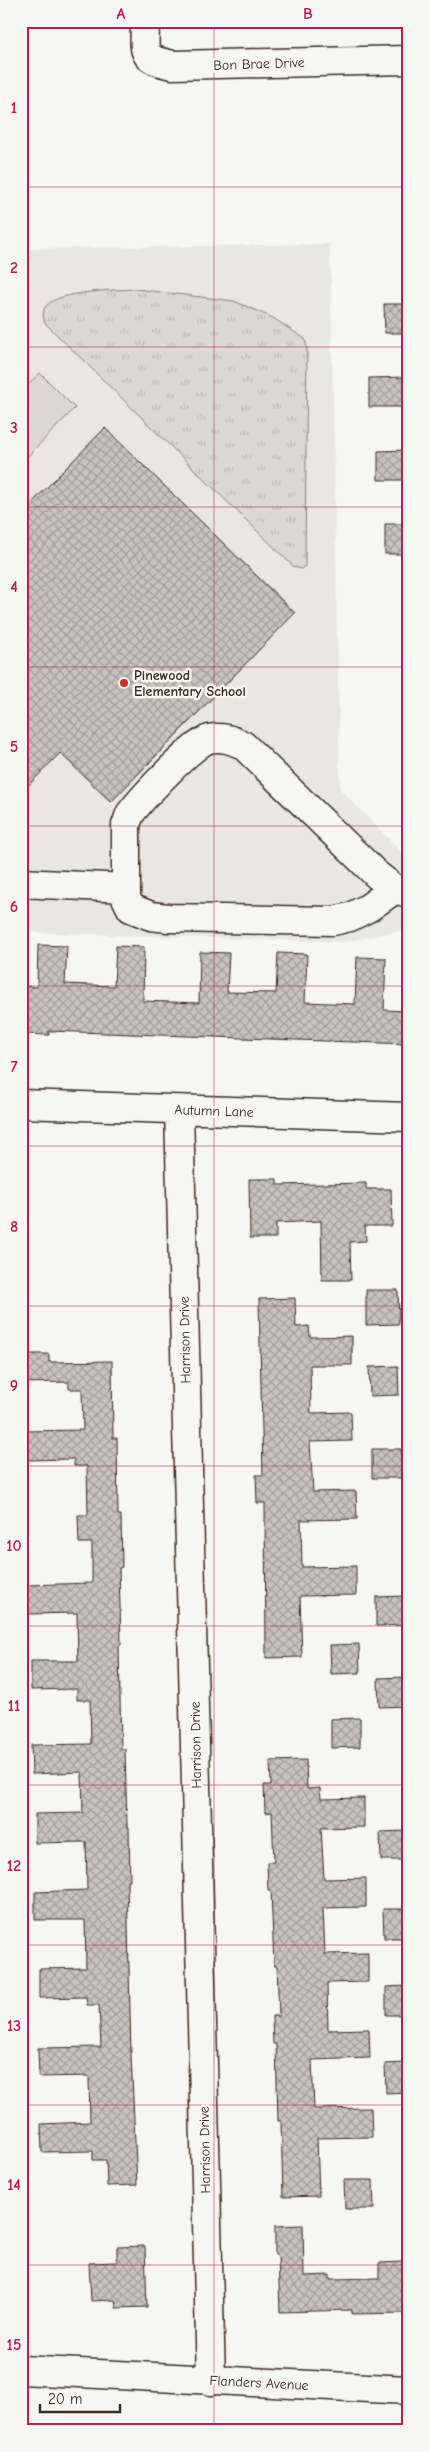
<svg xmlns="http://www.w3.org/2000/svg" width="429" height="2452" viewBox="0 0 429 2452" font-family="'Comic Neue',sans-serif">
	<style>
		.built { fill: #e8e7e2 }
		.park { fill: url(#park-tufts); stroke: #8a8278 }
		.pitch { fill: #dad9d3; stroke: #8a8278 }
		.building { fill: url(#building-cross-hatch); stroke: #3b2a1e }
		.lines { fill: none; stroke-linecap: round; stroke-linejoin: round }
		.minor-casing { stroke: #3b2a1e; stroke-width: 31 }
		.minor { stroke: #f6f6f2; stroke-width: 28 }
		.grid { fill: none; stroke: #c2185b; stroke-width: 1; stroke-opacity: 0.55 }
		.poi-dot { fill: #c8321e; stroke: #f6f6f2; stroke-width: 2 }
		.labels { text-anchor: middle; dominant-baseline: central; stroke-width: 5; stroke-linejoin: round; paint-order: stroke }
		.street-label { font-size: 14px; fill: #3b2a1e; stroke: #f6f6f2 }
		.poi-label { font-size: 14px; font-weight: bold; fill: #3b2a1e; stroke: #f6f6f2; text-anchor: start }
		.neatline { fill: none; stroke: #c2185b; stroke-width: 2 }
		.grid-label { font-size: 16px; text-anchor: middle; font-weight: bold; fill: #c2185b }
	</style>
	<defs>
		<pattern id="park-tufts" width="24" height="20" patternUnits="userSpaceOnUse" patternTransform="scale(1.25)"><rect width="24" height="20" fill="#dad9d3"/><path d="M3 7l-1-3M5 7V3M7 7l1-3M15 17l-1-3M17 17v-4M19 17l1-3" fill="none" stroke="#bcbab5"/></pattern>
		<pattern id="building-cross-hatch" width="8" height="8" patternUnits="userSpaceOnUse" patternTransform="scale(1.25)"><rect width="8" height="8" fill="#c8c3be"/><path d="M0 0l8 8M0 8l8-8" fill="none" stroke="#a49f9a"/></pattern>
	</defs>
	<rect width="100%" height="100%" fill="#f6f6f2"/>
	<filter id="ink" filterUnits="userSpaceOnUse"><feTurbulence type="fractalNoise" baseFrequency=".02" numOctaves="2"/><feDisplacementMap in="SourceGraphic" scale="10" xChannelSelector="R" yChannelSelector="G"/><feConvolveMatrix kernelMatrix="1 2 1 2 8 2 1 2 1" color-interpolation-filters="sRGB"/></filter>
	<g filter="url(#ink)">
		<!-- built -->
		<path class="built" d="M 330,244 L 340,789 L 408,859 L 408,929 L 344,942 L 21,932 L 21,249 Z"/>
		<!-- park -->
		<path class="park" d="M 135,289 L 234,301 L 273,318 L 305,339 L 307,348 L 305,566 L 301,569 L 294,567 L 45,323 C 43,317 42,310 47,305 C 60,291 117,290 135,289 Z"/>
		<!-- pitch -->
		<path class="pitch" d="M 40,373 L 75,408 L 21,463 L 21,391 Z"/>
		<!-- building -->
		<path class="building" d="M 384,304 L 408,304 L 408,333 L 385,333 Z
			M 408,377 L 408,407 L 369,407 L 369,378 Z
			M 105,428 L 295,613 L 111,802 L 60,753 L 21,793 L 21,514 Z
			M 408,450 L 408,480 L 378,480 L 378,451 Z
			M 385,524 L 408,524 L 408,554 L 385,554 Z
			M 38,945 L 67,946 L 65,984 L 114,986 L 116,946 L 144,947 L 143,1001 L 199,1003 L 200,952 L 229,953 L 227,992 L 276,993 L 278,953 L 307,954 L 305,1002 L 355,1004 L 357,957 L 386,958 L 384,1010 L 408,1011 L 408,1044 L 49,1031 L 49,1035 L 21,1034 L 23,986 L 37,987 Z
			M 249,1179 L 277,1179 L 277,1185 L 366,1183 L 366,1189 L 391,1189 L 392,1226 L 365,1226 L 366,1241 L 350,1242 L 351,1280 L 322,1280 L 321,1221 L 276,1223 L 276,1238 L 250,1238 Z
			M 366,1290 L 398,1290 L 399,1324 L 366,1325 Z
			M 295,1298 L 296,1327 L 309,1326 L 310,1337 L 352,1336 L 352,1365 L 310,1365 L 311,1413 L 351,1412 L 352,1441 L 310,1442 L 313,1492 L 356,1491 L 357,1519 L 301,1520 L 302,1567 L 356,1566 L 356,1595 L 300,1596 L 302,1657 L 266,1658 L 265,1503 L 257,1503 L 256,1475 L 263,1475 L 259,1299 Z
			M 21,1354 L 49,1354 L 49,1362 L 112,1361 L 113,1438 L 117,1438 L 118,1515 L 121,1515 L 122,1567 L 119,1568 L 121,1645 L 119,1645 L 121,1749 L 125,1749 L 127,1827 L 129,1827 L 130,1880 L 127,1880 L 131,2055 L 137,2185 L 107,2186 L 106,2160 L 93,2160 L 93,2151 L 42,2152 L 41,2124 L 90,2122 L 89,2076 L 39,2077 L 38,2048 L 101,2047 L 99,2005 L 87,2005 L 86,1997 L 39,1998 L 39,1969 L 86,1968 L 85,1920 L 35,1920 L 35,1892 L 87,1890 L 86,1842 L 35,1843 L 35,1814 L 83,1813 L 82,1772 L 32,1774 L 31,1745 L 91,1744 L 90,1700 L 77,1700 L 77,1689 L 31,1690 L 31,1661 L 78,1661 L 77,1613 L 28,1614 L 27,1585 L 92,1583 L 92,1543 L 79,1543 L 78,1515 L 88,1515 L 87,1466 L 74,1466 L 74,1459 L 25,1460 L 24,1431 L 83,1430 L 82,1389 L 69,1389 L 69,1382 L 21,1383 Z
			M 398,1366 L 399,1395 L 370,1396 L 369,1367 Z
			M 372,1449 L 401,1449 L 401,1478 L 372,1478 Z
			M 405,1596 L 405,1625 L 376,1626 L 376,1597 Z
			M 359,1644 L 360,1673 L 331,1674 L 330,1645 Z
			M 407,1677 L 408,1706 L 379,1707 L 378,1678 Z
			M 360,1718 L 360,1747 L 331,1748 L 331,1719 Z
			M 306,1760 L 307,1789 L 320,1788 L 321,1799 L 364,1798 L 364,1827 L 321,1828 L 324,1879 L 366,1878 L 366,1907 L 323,1908 L 325,1954 L 368,1953 L 368,1982 L 327,1983 L 328,2030 L 369,2029 L 370,2058 L 312,2060 L 314,2109 L 371,2108 L 372,2137 L 317,2138 L 319,2196 L 283,2197 L 281,2121 L 278,2121 L 276,2044 L 273,2044 L 272,2016 L 279,2016 L 277,1966 L 274,1966 L 271,1890 L 268,1890 L 267,1862 L 274,1862 L 272,1812 L 265,1813 L 264,1785 L 271,1785 L 270,1761 Z
			M 408,1831 L 408,1860 L 381,1860 L 380,1832 Z
			M 383,1909 L 408,1909 L 408,1938 L 384,1938 Z
			M 408,1986 L 408,2015 L 386,2015 L 386,1987 Z
			M 408,2063 L 408,2092 L 386,2093 L 385,2064 Z
			M 344,2180 L 373,2180 L 374,2209 L 345,2209 Z
			M 303,2225 L 304,2276 L 330,2275 L 330,2279 L 379,2278 L 379,2263 L 402,2262 L 404,2313 L 352,2314 L 352,2310 L 280,2312 L 278,2255 L 275,2255 L 275,2226 Z
			M 145,2246 L 147,2307 L 116,2308 L 115,2300 L 91,2301 L 89,2263 L 117,2262 L 117,2247 Z"/>
		<g class="lines">
			<!-- minor casing -->
			<g class="minor-casing">
				<path id="minor" d="M 145,21 C 145,53 139,58 173,65 L 408,60
					M 21,883 L 126,888 L 126,825 L 130,814 C 142,798 193,743 209,739 C 222,736 232,740 243,745 L 377,875 L 395,889 L 408,893
					M 126,888 L 126,898 L 131,908 L 151,916 L 168,918 L 333,921 L 350,917 L 368,908 L 395,889
					M 21,1104 L 408,1117
					M 179,1110 L 211,2381
					M 21,2370 L 408,2390"/>
			</g>
			<!-- minor -->
			<use href="#minor" class="minor"/>
		</g>
	</g>
	<!-- grid -->
	<path class="grid" d="M 214,21 L 214,2431M 21,187 L 408,187M 21,347 L 408,347M 21,507 L 408,507M 21,667 L 408,667M 21,826 L 408,826M 21,986 L 408,986M 21,1146 L 408,1146M 21,1306 L 408,1306M 21,1466 L 408,1466M 21,1626 L 408,1626M 21,1785 L 408,1785M 21,1945 L 408,1945M 21,2105 L 408,2105M 21,2265 L 408,2265"/>
	<!-- markers -->
	<circle class="poi-dot" cx="124" cy="683" r="5"/>
	<g class="labels">
		<!-- street labels -->
		<g class="street-label">
			<text transform="translate(259 64) rotate(-2)">Bon Brae Drive</text>
			<text transform="translate(214 1111) rotate(2)">Autumn Lane</text>
			<text transform="translate(185 1340) rotate(-91)">Harrison Drive</text>
			<text transform="translate(196 1745) rotate(-91)">Harrison Drive</text>
			<text transform="translate(205 2150) rotate(-91)">Harrison Drive</text>
			<text transform="translate(259 2383) rotate(3)">Flanders Avenue</text>
		</g>
		<!-- poi labels -->
		<g class="poi-label">
			<text x="134" y="675">Pinewood<tspan x="134" dy="16">Elementary School</tspan></text>
		</g>
	</g>
	<!-- margin -->
	<rect width="429" height="2452" fill="none" stroke="#f6f6f2" stroke-width="55"/>
	<!-- scale -->
	<path d="M40 2404v8h80v-8" fill="none" stroke="#3b2a1e" stroke-width="2.5"/>
	<text x="48" y="2404" font-size="15" fill="#3b2a1e" stroke="#f6f6f2" stroke-width="4" paint-order="stroke">20 m</text>
	<rect x="28" y="28" width="374" height="2396" class="neatline"/>
	<g class="grid-label">
		<text x="121" y="19">A</text>
		<text x="308" y="19">B</text>
		<text x="14" y="113">1</text>
		<text x="14" y="273">2</text>
		<text x="14" y="433">3</text>
		<text x="14" y="592">4</text>
		<text x="14" y="752">5</text>
		<text x="14" y="912">6</text>
		<text x="14" y="1072">7</text>
		<text x="14" y="1232">8</text>
		<text x="14" y="1391">9</text>
		<text x="14" y="1551">10</text>
		<text x="14" y="1711">11</text>
		<text x="14" y="1871">12</text>
		<text x="14" y="2031">13</text>
		<text x="14" y="2190">14</text>
		<text x="14" y="2350">15</text>
	</g>
</svg>
